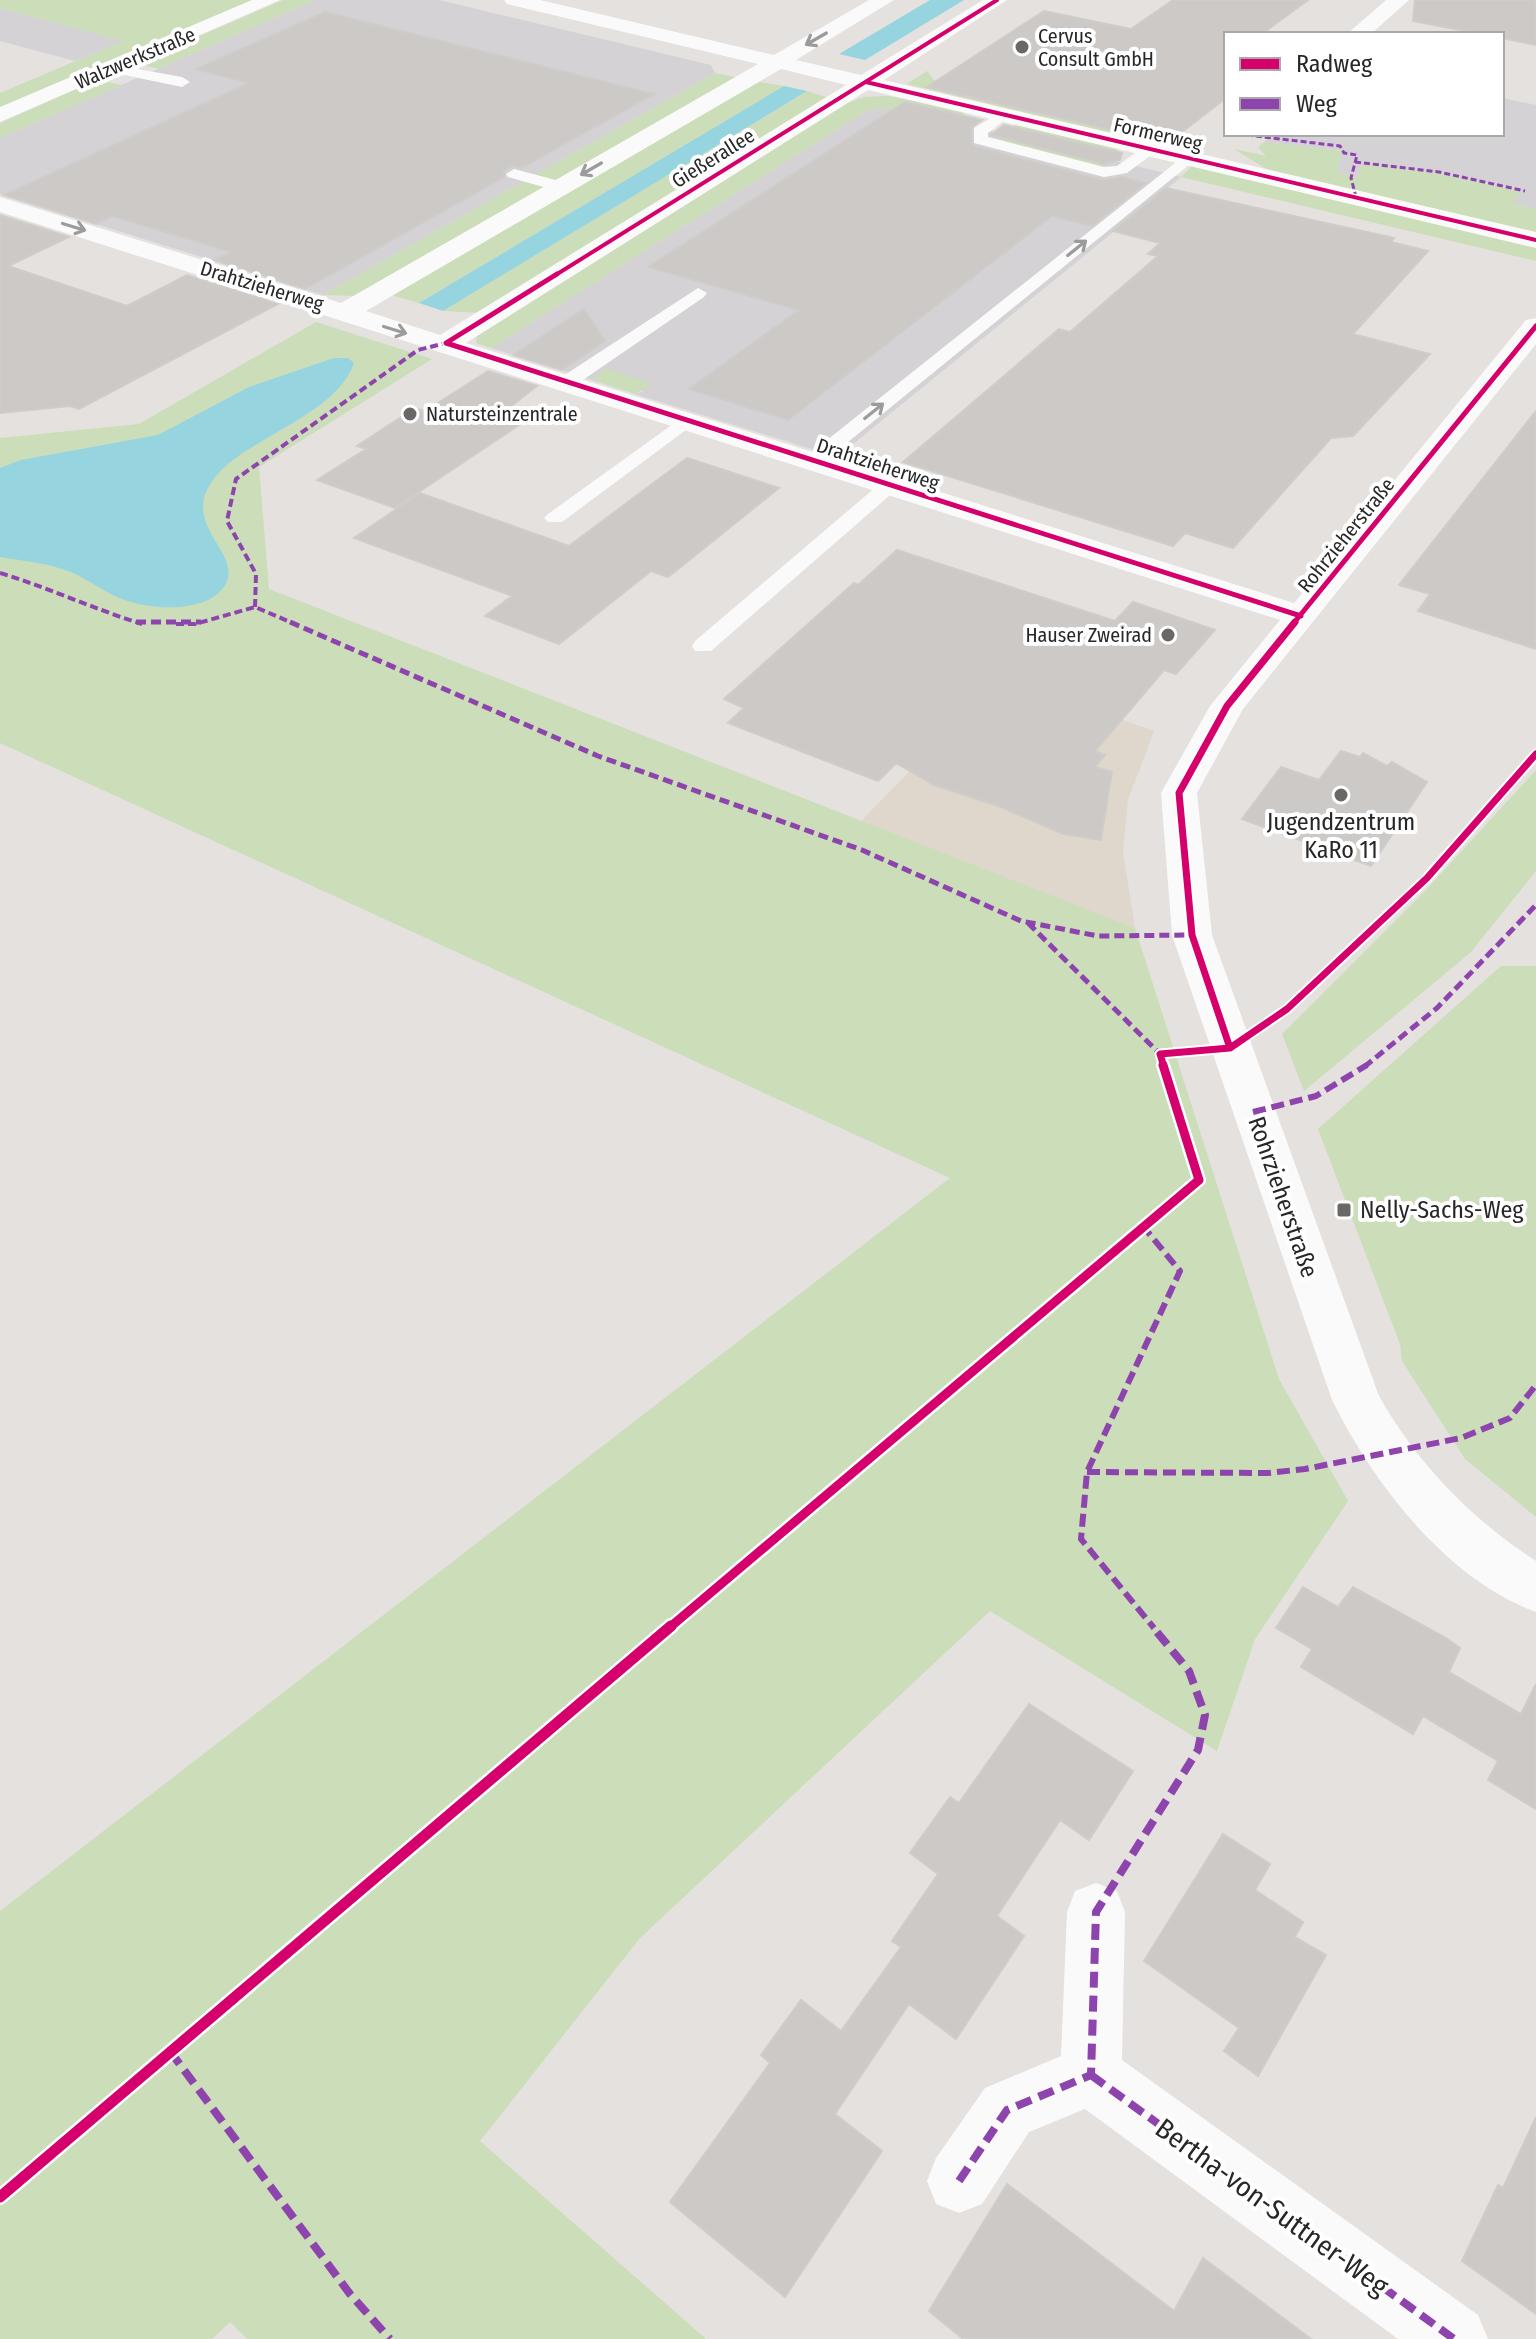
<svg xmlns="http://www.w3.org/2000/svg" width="1536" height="2339" viewBox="0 0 1536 2339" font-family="'Fira Sans Condensed',sans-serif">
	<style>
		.industrial { fill: #d4d2d5 }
		.education { fill: #dfd7cc }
		.green { fill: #cbddb9 }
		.water { fill: #96d4e0 }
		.building { fill: #ccc9c7; stroke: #cfcdca; stroke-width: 2 }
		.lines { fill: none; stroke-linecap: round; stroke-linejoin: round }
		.service { fill: #fbfafa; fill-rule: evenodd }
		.minor { fill: #fbfafa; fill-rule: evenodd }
		.quiet-far4 { stroke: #8e44ad; stroke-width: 3; stroke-dasharray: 6 3; stroke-linecap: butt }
		.quiet-far3 { stroke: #8e44ad; stroke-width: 4; stroke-dasharray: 8 4; stroke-linecap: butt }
		.quiet-far2 { stroke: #8e44ad; stroke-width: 5; stroke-dasharray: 10 5; stroke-linecap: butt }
		.quiet-far1 { stroke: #8e44ad; stroke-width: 6; stroke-dasharray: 13 6; stroke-linecap: butt }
		.quiet { stroke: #8e44ad; stroke-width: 8; stroke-dasharray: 16 8; stroke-linecap: butt }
		.cycleway-far4-casing { stroke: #fff; stroke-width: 7 }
		.cycleway-far3-casing { stroke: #fff; stroke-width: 8 }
		.cycleway-far2-casing { stroke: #fff; stroke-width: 11 }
		.cycleway-far1-casing { stroke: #fff; stroke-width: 14 }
		.cycleway-casing { stroke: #fff; stroke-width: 16 }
		.cycleway-far4 { stroke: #d6006c; stroke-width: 4 }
		.cycleway-far3 { stroke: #d6006c; stroke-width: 5 }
		.cycleway-far2 { stroke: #d6006c; stroke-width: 7 }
		.cycleway-far1 { stroke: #d6006c; stroke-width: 9 }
		.cycleway { stroke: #d6006c; stroke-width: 11 }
		.oneway { stroke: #9c9b9b }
		.poi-dot { fill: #696867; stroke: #fff; stroke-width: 3 }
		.labels { text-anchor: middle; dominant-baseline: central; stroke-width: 8; stroke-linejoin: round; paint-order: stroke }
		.far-poi-label { font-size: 20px; fill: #272727; stroke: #fff; text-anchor: start }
		.far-street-label { font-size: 20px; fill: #272727; stroke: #fff }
		.poi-label { font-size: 24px; fill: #272727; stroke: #fff }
		.street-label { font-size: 24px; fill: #272727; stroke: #fff }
		.near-street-label { font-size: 28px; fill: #272727; stroke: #fff }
	</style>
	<rect width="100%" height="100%" fill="#e4e1de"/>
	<!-- industrial -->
	<path class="industrial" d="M 316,0 L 439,0 L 711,65 L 715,73 L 323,295 L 0,194 L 0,138 Z
		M 0,8 L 124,41 L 75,61 L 0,41 Z
		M 1502,98 L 1536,105 L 1536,209 L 1511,203 L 1522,191 L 1438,173 L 1362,164 L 1359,178 L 1337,172 L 1342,151 L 1264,142 L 1274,134 L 1502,134 Z
		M 891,108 L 1003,134 L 1002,142 L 1115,161 L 1181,177 L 837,457 L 635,394 L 644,391 L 595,377 L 598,382 L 491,348 L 868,110 Z"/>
	<!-- education -->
	<path class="education" d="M 1002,677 L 1154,731 L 1128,800 L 1123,852 L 1135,928 L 860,822 Z"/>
	<!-- green -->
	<path class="green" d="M 0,0 L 254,0 L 0,108 L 0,93 L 123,41 L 0,8 Z
		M 283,0 L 316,0 L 158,69 L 137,63 Z
		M 927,71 L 934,80 L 1209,143 L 1167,147 L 907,84 Z
		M 715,73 L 739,78 L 360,296 L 323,295 Z
		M 97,80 L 122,85 L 0,138 L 0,123 Z
		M 753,81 L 784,86 L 419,303 L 388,294 Z
		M 807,91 L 829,98 L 484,313 L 443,311 Z
		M 888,96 L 966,112 L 951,122 L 891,108 L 868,110 L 491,348 L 476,343 L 477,336 L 848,103 L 864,97 Z
		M 1016,124 L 1118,148 L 1115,161 L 1098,166 L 1002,143 L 1003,134 Z
		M 1264,142 L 1342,151 L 1337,172 L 1358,177 L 1362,164 L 1438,173 L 1523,192 L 1512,203 L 1536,209 L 1536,233 L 1268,170 L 1234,149 L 1266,156 L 1258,147 Z
		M 1192,166 L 1536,246 L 1536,261 L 1181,177 Z
		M 316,322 L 432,359 L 259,467 L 269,589 L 1135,928 L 1279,1379 L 1348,1501 L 1255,1639 L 1217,1751 L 990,1611 L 640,1938 L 480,2141 L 706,2339 L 247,2339 L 230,2322 L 212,2339 L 0,2339 L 0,1911 L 950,1178 L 0,743 L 0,438 L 139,424 Z
		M 606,369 L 653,384 L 635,394 L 598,382 L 595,377 Z
		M 1536,770 L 1536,871 L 1470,953 L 1304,1091 L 1282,1034 L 1425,891 Z
		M 1501,966 L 1536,966 L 1536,1517 L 1465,1459 L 1402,1361 L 1400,1344 L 1318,1129 Z"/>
	<!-- water -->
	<path class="water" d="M 930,0 L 964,0 L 865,60 L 839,54 Z
		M 784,86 L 807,91 L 443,311 L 419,303 Z
		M 334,358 L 348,358 L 354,363 C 339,409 263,434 228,464 C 165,519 243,548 226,583 C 211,614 152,610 125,600 C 106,594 90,580 71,572 C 48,563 24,561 0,557 L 0,468 L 21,460 L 158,435 L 249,387 Z"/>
	<!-- building -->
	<path class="building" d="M 1173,0 L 1308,0 L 1262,34 L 1226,34 L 1226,98 L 1182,132 L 1126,126 L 1125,133 L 927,87 L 1044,11 L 1131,29 Z
		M 1415,0 L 1536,0 L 1536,45 L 1502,38 L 1502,34 L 1480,34 L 1413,21 Z
		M 325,12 L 654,94 L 521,168 L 512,166 L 504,171 L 504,177 L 305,289 L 214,260 L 231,252 L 112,216 L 96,224 L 4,195 L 249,83 L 196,69 Z
		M 905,102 L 982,120 L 971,128 L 973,146 L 1103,180 L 1122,177 L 1146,183 L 1092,226 L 1052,216 L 788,420 L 689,389 L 799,310 L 648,267 Z
		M 1004,125 L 1122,153 L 1120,160 L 1104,164 L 991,135 Z
		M 1166,188 L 1394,238 L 1391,242 L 1428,251 L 1353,334 L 1430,354 L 1353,436 L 1331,438 L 1233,548 L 1185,533 L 1173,546 L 903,462 L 1059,329 L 1070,332 L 1158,256 L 1148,254 L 1160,243 L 1113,231 Z
		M 0,215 L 69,237 L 8,266 L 127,306 L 187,275 L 278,304 L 79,409 L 70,406 L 0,413 Z
		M 584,309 L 605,341 L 562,370 L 513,355 Z
		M 488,371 L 537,386 L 497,417 L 519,425 L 395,508 L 317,480 L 366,449 L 357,446 L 415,408 L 425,411 Z
		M 1536,411 L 1536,649 L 1418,611 L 1430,594 L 1399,585 Z
		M 687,458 L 779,488 L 668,577 L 651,571 L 559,644 L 485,616 L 512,596 L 354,538 L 420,493 L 569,546 Z
		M 897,550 L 1115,621 L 1133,602 L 1215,630 L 1176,674 L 1164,670 L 1095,751 L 1105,755 L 1095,767 L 1112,772 L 1101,840 L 1063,834 L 998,806 L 934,785 L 896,763 L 878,781 L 728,723 L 744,708 L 724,699 L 854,583 L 858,585 Z
		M 1341,751 L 1360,757 L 1363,753 L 1387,766 L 1392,762 L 1427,782 L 1371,866 L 1242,819 L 1281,767 L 1319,780 Z
		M 1303,1587 L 1338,1607 L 1353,1587 L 1446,1638 L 1460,1648 L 1449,1672 L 1521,1714 L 1536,1684 L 1536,1809 L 1488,1780 L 1498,1761 L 1423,1716 L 1413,1734 L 1301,1667 L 1312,1649 L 1276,1628 Z
		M 1029,1704 L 1133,1771 L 1089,1840 L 1060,1820 L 997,1916 L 1024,1936 L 956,2039 L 909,2004 L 835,2114 L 882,2151 L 785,2297 L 670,2202 L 770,2063 L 761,2055 L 801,2000 L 841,2031 L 901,1947 L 892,1941 L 938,1874 L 910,1853 L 950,1797 L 959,1803 Z
		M 1223,1834 L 1270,1864 L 1255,1890 L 1303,1922 L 1292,1942 L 1295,1937 L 1326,1955 L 1258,2076 L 1224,2051 L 1239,2028 L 1144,1961 Z
		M 1536,2117 L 1536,2314 L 1462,2261 L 1498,2185 L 1503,2188 Z
		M 1007,2184 L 1174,2311 L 1203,2258 L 1311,2339 L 963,2339 L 929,2311 Z"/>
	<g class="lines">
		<!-- service -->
		<path class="service" d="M 110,64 L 182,77 L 190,82 L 182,87 L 105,71 L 103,68 Z
			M 1004,110 L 1012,115 L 988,133 L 988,137 L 1104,167 L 1117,166 L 1145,146 L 1159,149 L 1127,173 L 1104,177 L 974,143 L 974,128 Z
			M 1189,152 L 1195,154 L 1195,160 L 821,464 L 807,464 L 804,460 L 807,456 Z
			M 514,169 L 567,183 L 569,187 L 561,192 L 508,177 L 506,174 Z
			M 698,288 L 707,293 L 704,297 L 574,386 L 560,386 L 557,382 L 560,378 Z
			M 687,414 L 697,420 L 694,424 L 562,522 L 548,522 L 544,518 L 548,514 Z
			M 890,479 L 900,485 L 897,489 L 711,651 L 695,651 L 692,646 L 695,641 L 883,481 Z"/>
		<!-- minor -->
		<path class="minor" d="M 252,0 L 280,0 L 0,122 L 0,107 Z
			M 504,0 L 540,0 L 774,55 L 869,0 L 894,0 L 796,60 L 861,75 L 983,0 L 1007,0 L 884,80 L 1536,232 L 1536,248 L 868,90 L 466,343 L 1294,603 L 1526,320 L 1536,318 L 1536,344 L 1243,709 L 1197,793 L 1212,935 L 1379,1396 C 1417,1463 1471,1519 1536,1561 L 1536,1612 C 1446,1579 1373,1483 1332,1400 L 1172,935 L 1161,793 L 1210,706 L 1280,620 L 0,212 L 0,197 L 341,303 L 758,64 L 507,4 ZM 781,69 L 846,85 L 440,335 L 366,311 Z
			M 1386,0 L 1409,0 L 1371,34 L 1347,34 Z
			M 1096,1883 L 1117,1891 L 1125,1912 L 1122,2060 L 1478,2315 L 1488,2339 L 1398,2339 L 1085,2109 L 1029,2132 L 982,2204 L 959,2213 L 936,2204 L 927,2181 L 936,2158 L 985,2088 L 1061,2056 L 1067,1912 L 1075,1891 Z"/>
		<!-- quiet-far4 -->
		<path class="quiet-far4" d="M 1238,134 L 1340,146 L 1344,153 L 1357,155 L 1351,178 L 1356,197
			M 1355,162 L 1439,172 L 1525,191"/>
		<!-- quiet-far3 -->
		<path class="quiet-far3" d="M 0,573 C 49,588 94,609 142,624
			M 255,607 L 256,574 L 227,521 L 236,479 L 418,350 L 446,343
			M 176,624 L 195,624 L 255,607 L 295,624"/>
		<!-- quiet-far2 -->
		<path class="quiet-far2" d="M 136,622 L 201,622
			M 290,622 L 598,756 L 862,850 L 1021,921 L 1098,936 L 1192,935
			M 1028,923 L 1160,1054
			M 1364,1067 L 1437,1008 L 1536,905"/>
		<!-- quiet-far1 -->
		<path class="quiet-far1" d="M 1253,1112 L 1316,1096 L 1367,1065
			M 1142,1225 L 1180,1271 L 1087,1472 L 1081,1539 L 1154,1628
			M 1087,1472 L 1268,1473 L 1305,1469 L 1461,1438 L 1510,1418 L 1536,1385"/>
		<!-- quiet -->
		<path class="quiet" d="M 170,2051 L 350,2294 L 390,2339
			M 1091,2075 L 1454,2339
			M 959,2181 L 1007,2110 L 1091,2075 L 1096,1912 L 1198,1750 L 1205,1715 L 1189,1671 L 1152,1626"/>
		<!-- cycleway-far4 casing -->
		<g class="cycleway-far4-casing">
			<path id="cycleway-far4" d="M 866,82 L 1536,240
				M 554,276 L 997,0"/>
		</g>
		<!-- cycleway-far3 casing -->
		<g class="cycleway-far3-casing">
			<path id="cycleway-far3" d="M 446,343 L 1301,616
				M 446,343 L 557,274
				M 1293,624 L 1536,326"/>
		</g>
		<!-- cycleway-far2 casing -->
		<g class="cycleway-far2-casing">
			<path id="cycleway-far2" d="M 1230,1048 L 1192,935 L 1179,793 L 1227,706 L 1295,622
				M 1164,1067 L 1160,1054 L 1230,1048 L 1287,1009 L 1427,878 L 1536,754"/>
		</g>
		<!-- cycleway-far1 casing -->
		<g class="cycleway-far1-casing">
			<path id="cycleway-far1" d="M 669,1628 L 1199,1180 L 1163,1065"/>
		</g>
		<!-- cycleway casing -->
		<g class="cycleway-casing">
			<path id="cycleway" d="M 0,2197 L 671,1626"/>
		</g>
		<!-- cycleway-far4 -->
		<use href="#cycleway-far4" class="cycleway-far4"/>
		<!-- cycleway-far3 -->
		<use href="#cycleway-far3" class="cycleway-far3"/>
		<!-- cycleway-far2 -->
		<use href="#cycleway-far2" class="cycleway-far2"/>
		<!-- cycleway-far1 -->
		<use href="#cycleway-far1" class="cycleway-far1"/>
		<!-- cycleway -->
		<use href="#cycleway" class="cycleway"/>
	</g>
	<!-- one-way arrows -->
	<defs><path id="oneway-shaft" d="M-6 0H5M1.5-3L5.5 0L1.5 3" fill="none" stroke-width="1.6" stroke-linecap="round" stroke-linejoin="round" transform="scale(2)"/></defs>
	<g class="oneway">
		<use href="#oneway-shaft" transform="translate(816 39) rotate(150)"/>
		<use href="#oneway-shaft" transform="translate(591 169) rotate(150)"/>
		<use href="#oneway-shaft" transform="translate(74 227) rotate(17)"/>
		<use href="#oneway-shaft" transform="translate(1077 248) rotate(-39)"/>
		<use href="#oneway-shaft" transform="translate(395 330) rotate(17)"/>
		<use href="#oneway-shaft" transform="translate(874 411) rotate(-39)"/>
	</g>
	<!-- markers -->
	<g class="poi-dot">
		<circle cx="1022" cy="47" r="8"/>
		<circle cx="410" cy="414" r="8"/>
		<circle cx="1168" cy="635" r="8"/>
		<circle cx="1341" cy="795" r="8"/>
		<rect x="1336" y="1202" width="16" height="16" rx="4"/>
	</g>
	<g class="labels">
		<!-- far-poi labels -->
		<g class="far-poi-label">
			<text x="1038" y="36">Cervus<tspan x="1038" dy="23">Consult GmbH</tspan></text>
			<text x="426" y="414">Natursteinzentrale</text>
			<text x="1152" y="635" text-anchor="end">Hauser Zweirad</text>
		</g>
		<!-- far-street labels -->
		<g class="far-street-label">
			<text transform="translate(135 58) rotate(-23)">Walzwerkstraße</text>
			<text transform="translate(1158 134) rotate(13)">Formerweg</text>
			<text transform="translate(713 158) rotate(-32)">Gießerallee</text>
			<text transform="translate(262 286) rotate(17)">Drahtzieherweg</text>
			<text transform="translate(878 464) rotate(18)">Drahtzieherweg</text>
			<text transform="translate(1346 535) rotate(-51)">Rohrzieherstraße</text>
		</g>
		<!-- poi labels -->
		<g class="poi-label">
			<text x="1341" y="822">Jugendzentrum<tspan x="1341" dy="28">KaRo 11</tspan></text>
			<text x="1360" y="1210" text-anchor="start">Nelly-Sachs-Weg</text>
		</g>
		<!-- street labels -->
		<g class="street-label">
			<text transform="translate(1283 1197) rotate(71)">Rohrzieherstraße</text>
		</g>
		<!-- near-street labels -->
		<g class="near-street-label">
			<text transform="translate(1272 2207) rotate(36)">Bertha-von-Suttner-Weg</text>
		</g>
	</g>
	<!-- legend -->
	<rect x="1224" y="32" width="280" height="104" fill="#ffffff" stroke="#a9a9a9" stroke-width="2"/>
	<rect x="1240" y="58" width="40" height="12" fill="#d6006c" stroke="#a9a9a9" stroke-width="2"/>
	<text x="1296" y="72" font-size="24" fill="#272727">Radweg</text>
	<rect x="1240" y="98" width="40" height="12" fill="#8e44ad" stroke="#a9a9a9" stroke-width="2"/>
	<text x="1296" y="112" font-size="24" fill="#272727">Weg</text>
</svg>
